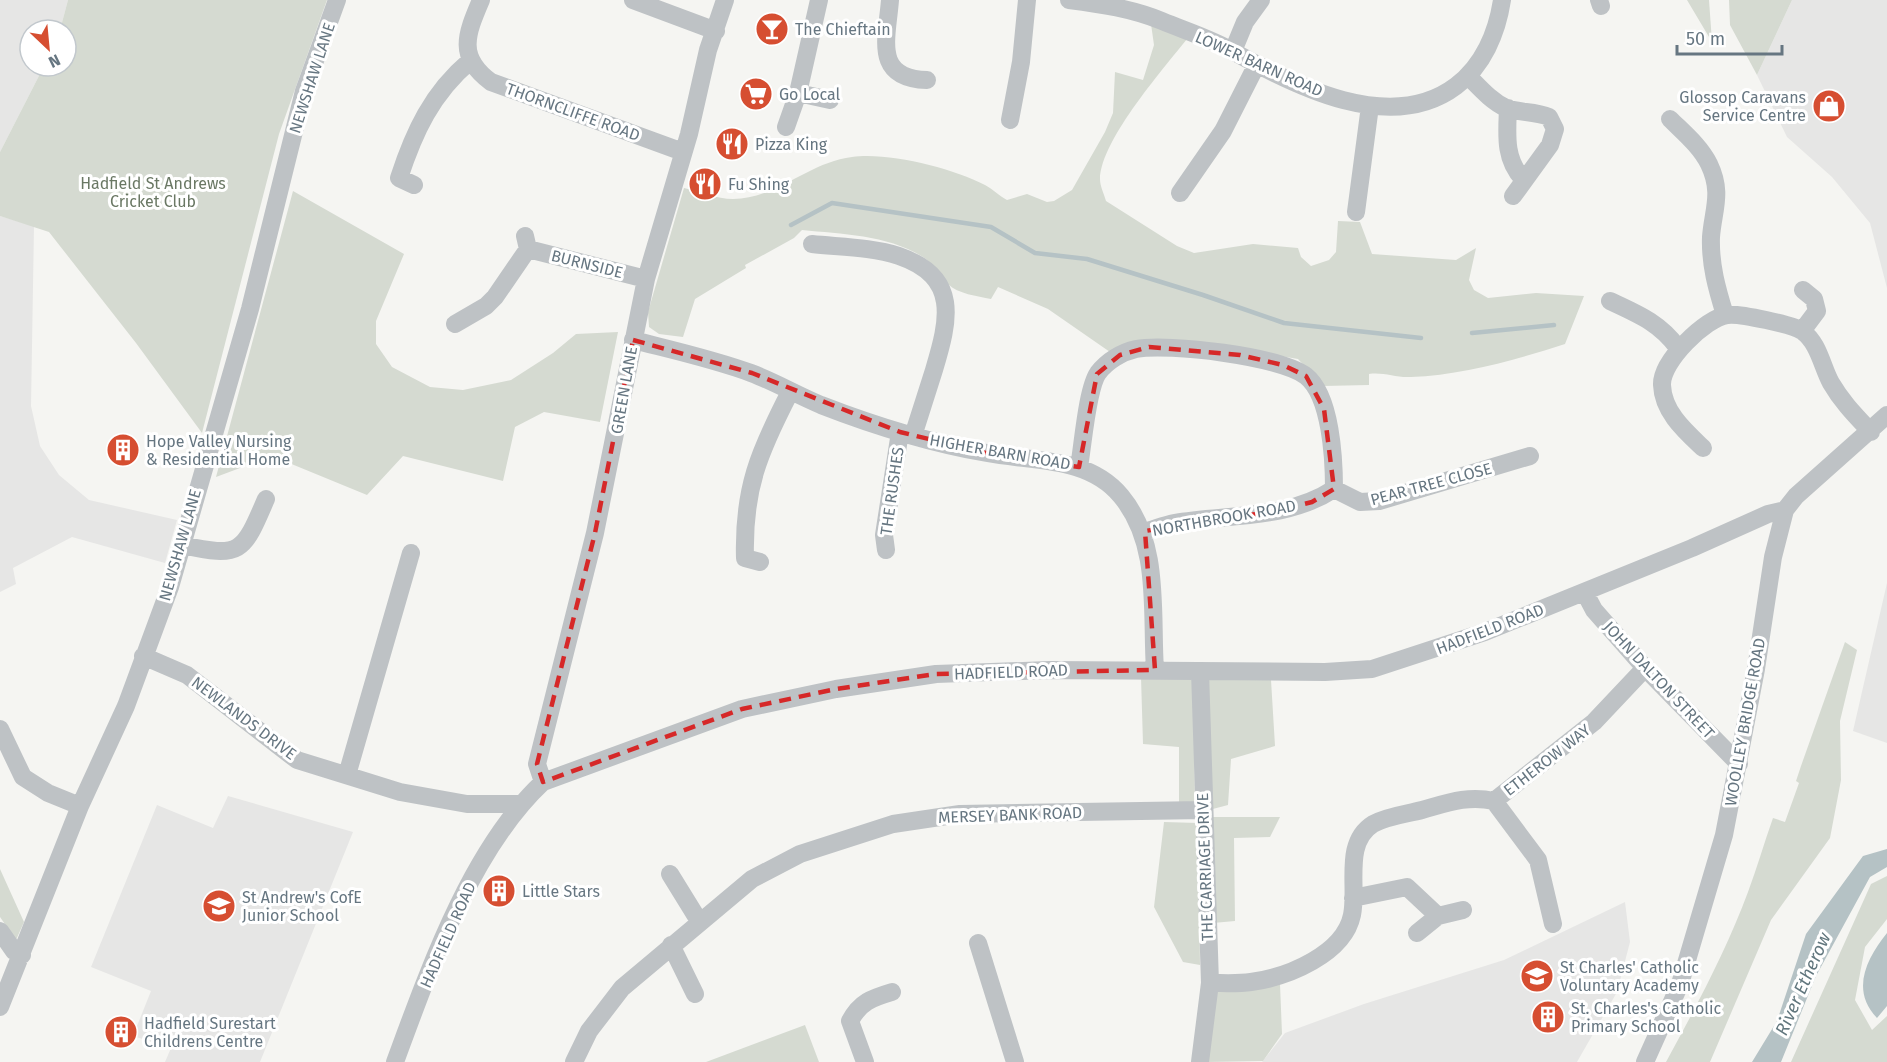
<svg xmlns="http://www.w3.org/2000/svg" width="1887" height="1062" viewBox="0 0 1887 1062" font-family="'Fira Sans',sans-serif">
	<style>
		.built { fill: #e6e6e5 }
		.green { fill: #d5dad1 }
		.water { fill: #b5c2c5 }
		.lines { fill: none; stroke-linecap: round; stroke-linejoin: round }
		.stream { stroke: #b5c2c5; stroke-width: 4.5 }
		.minor { stroke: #bec2c5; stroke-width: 18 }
		.marked { fill: none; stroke: #d62828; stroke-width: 4.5; stroke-dasharray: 12 8; stroke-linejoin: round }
		.labels { text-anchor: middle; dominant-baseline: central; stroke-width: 6; stroke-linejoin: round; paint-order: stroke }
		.poi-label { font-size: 16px; fill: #667681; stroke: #fff; text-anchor: start }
		.street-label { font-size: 16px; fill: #667681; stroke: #fff }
		.park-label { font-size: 16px; fill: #6a7864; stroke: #fff }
		.water-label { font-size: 18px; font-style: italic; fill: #62777e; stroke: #fff }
	</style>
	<rect width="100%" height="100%" fill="#f5f5f2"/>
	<!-- built -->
	<path class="built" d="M 0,0 L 68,0 L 60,30 L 30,30 L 30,66 L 44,66 L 0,152 Z
		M 1792,0 L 1887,0 L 1887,288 L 1870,223 L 1832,177 L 1787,137 L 1757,75 Z
		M 0,216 L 34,226 L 31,406 L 40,446 L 59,475 L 89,500 L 177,520 L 165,563 L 72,537 L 13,568 L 16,584 L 0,592 Z
		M 1887,583 L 1887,743 L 1853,731 Z
		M 228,796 L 353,832 L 260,1062 L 165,1062 L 171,1048 L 133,1036 L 151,991 L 91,967 L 157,805 L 213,828 Z
		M 1625,902 L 1630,942 L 1617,992 L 1577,1062 L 1262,1062 L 1285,1033 L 1364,1004 L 1504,960 Z"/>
	<!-- green -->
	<path class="green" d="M 68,0 L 327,0 L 279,134 L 202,433 L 136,343 L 49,232 L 0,216 L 0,152 L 44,66 L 66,66 L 66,30 L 60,30 Z
		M 1687,0 L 1709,0 L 1712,42 Z
		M 1729,0 L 1792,0 L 1757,75 L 1730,25 Z
		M 1150,17 L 1191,34 C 1166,66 1101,139 1100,179 C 1100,186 1104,194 1106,201 L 1177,246 L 1194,253 L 1253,244 L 1298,248 L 1301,257 L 1311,266 L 1329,260 L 1336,252 L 1338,221 L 1360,222 L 1372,254 L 1456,260 L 1476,248 L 1469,280 L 1474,290 L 1488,298 L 1536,293 L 1584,296 L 1565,344 C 1515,360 1463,375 1411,377 C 1396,378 1384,372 1369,374 L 1369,385 L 1323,386 L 1298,359 L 1223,346 L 1110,352 L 1048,309 L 998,287 L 991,299 C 977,296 958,294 948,284 C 939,275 934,264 923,257 C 888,235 842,234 802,230 L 794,238 L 745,265 L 746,268 L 695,299 L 683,337 L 659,334 L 649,327 L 648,312 L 684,188 C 699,192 717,199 733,199 C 776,199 809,162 852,157 C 889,152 952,168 985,185 C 993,189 999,196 1007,200 L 1027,194 L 1047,202 L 1054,201 L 1072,190 L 1105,132 L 1113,113 L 1115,72 L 1143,80 L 1154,45 Z
		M 293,191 L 404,254 L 376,321 L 376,344 L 392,367 L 430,387 L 463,390 L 511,380 L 553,353 L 576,334 L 618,332 L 600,422 L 544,412 L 515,427 L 503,481 L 403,456 L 367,495 L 272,456 L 216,477 Z
		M 1845,642 L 1857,650 L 1840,721 L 1841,780 L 1830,838 L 1771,920 L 1710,1062 L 1666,1062 C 1696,1007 1726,951 1748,892 C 1757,868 1764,843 1773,818 L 1785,822 L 1799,783 L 1796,781 L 1801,766 Z
		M 1141,677 L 1193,679 L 1195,802 L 1179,803 L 1179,747 L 1143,744 Z
		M 1208,680 L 1271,680 L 1275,746 L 1231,759 L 1228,805 L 1209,810 Z
		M 1211,817 L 1280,817 L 1270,837 L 1234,838 L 1235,921 L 1213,923 Z
		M 1164,822 L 1198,823 L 1200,965 L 1183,962 L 1154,907 Z
		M 0,869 L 24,922 L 16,940 L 0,917 Z
		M 1887,876 L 1887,919 L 1865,947 L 1855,1000 L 1872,1030 L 1887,1016 L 1887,1062 L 1791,1062 L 1871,884 Z
		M 1280,984 L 1282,1034 L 1263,1061 L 1207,1062 L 1215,992 Z
		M 805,1025 L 819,1062 L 706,1062 Z"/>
	<!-- water -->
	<path class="water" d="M 1887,849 L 1887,867 L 1870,877 L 1816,976 L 1781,1062 L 1752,1062 L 1777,1021 L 1806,934 L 1863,856 Z
		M 1887,933 L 1887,1006 L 1877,1018 C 1850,990 1867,958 1887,933 Z"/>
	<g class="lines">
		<!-- stream -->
		<path class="stream" d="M 791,225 L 832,203 L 991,227 L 1035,253 L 1087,259 L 1203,295 L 1284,323 L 1421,338
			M 1472,333 L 1554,325"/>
		<!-- minor -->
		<path class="minor" d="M 481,0 C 466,35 457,57 491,82 L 683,152
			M 633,0 L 716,31
			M 890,0 C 887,39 873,78 927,80
			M 1069,0 C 1101,4 1133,9 1162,21 C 1186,31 1212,39 1234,52 C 1295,86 1391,135 1456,86 C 1483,66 1497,33 1502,0
			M 1599,0 L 1601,6
			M 1233,51 L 1245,22 L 1261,0
			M 1468,76 C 1480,88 1491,101 1506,108 C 1519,113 1535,111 1549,117 L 1555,129 L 1550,145 L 1513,196
			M 798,93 L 830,100
			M 1508,108 C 1507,134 1504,159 1523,179
			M 1670,119 C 1684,133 1700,146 1709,164 C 1723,193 1713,210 1711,237 C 1710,265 1717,289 1725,315
			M 1010,120 L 1021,62 L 1027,0
			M 786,127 L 798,93 L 819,0
			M 414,185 L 399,178 C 414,132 432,93 470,61
			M 1180,193 L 1223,131 L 1256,66
			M 1356,212 L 1370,106
			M 812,244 C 840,247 872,247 899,256 C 960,277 949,320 934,370 C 927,392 920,414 913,436
			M 528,249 L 646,279
			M 1610,301 C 1638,314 1660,323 1678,348
			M 455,324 L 486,306 L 495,297 L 528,249 L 525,236
			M 1802,331 L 1817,311 L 1814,299 L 1803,290
			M 633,340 C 672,350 713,359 751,373 C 775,382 797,395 821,405 C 875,426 930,443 987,453 C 1033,462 1088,456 1121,496 C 1161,544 1151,612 1155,670
			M 1703,448 C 1685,431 1663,412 1662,385 C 1661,361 1706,318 1727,315 C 1739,313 1794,325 1802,331 C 1819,343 1822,367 1831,383 C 1842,402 1856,416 1871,432
			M 1079,467 C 1083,445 1087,389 1098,373 C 1107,361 1122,352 1136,349 C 1168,343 1280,356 1306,376 C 1331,396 1334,459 1334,489 C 1287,520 1227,514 1174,523 C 1163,525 1153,530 1143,532
			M 1334,489 L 1360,502 L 1379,501 L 1530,456
			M 182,545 C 241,558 243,553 266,499
			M 886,550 L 884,535 L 900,432
			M 760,562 L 745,558 C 743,489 759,452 790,392
			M 1585,593 L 1594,610 L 1645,668 L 1739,764
			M 143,656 L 187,675 L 297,760 L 400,792 L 467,804 L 519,804
			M 1200,671 L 1210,983 L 1200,1062
			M 0,729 L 23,777 L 48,793 L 80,806
			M 347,775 L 411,553
			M 543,782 L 537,764 L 595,533 L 646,279 L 689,134 L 708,50 L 725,0
			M 1494,801 L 1538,860 L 1553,924
			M 670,874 L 699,921
			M 1353,898 L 1407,887 L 1438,916
			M 0,931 L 14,951 L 22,955
			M 1417,933 L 1438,916 L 1463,910
			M 978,943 L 1015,1062
			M 671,945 L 695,994
			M 1210,983 C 1223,983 1238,984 1251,982 C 1288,977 1344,954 1352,915 C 1358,886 1343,843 1373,824 C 1387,816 1407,814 1422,810 C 1447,803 1468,795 1494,801 L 1594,722 L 1645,668
			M 0,1007 L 80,806 L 126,706 L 170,587 L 250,309 L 304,91 L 337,0
			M 395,1062 C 429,970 471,849 543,782 L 742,709 L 836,689 L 936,674 L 1049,670 L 1325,672 L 1372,669 L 1485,632 L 1692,548 L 1768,514 L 1785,510
			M 574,1062 L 589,1031 L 622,988 L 752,879 L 800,854 L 893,824 L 960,814 L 1203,810
			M 865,1062 L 850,1021 C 860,1002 872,998 892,992
			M 1645,1062 L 1680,984 L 1724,835 L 1756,669 L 1773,557 L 1785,510 L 1796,496 L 1887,415"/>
	</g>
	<!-- marked area -->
	<path class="marked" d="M 633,340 L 752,373 L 900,432 L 990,454 L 1079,467 L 1097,374 L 1120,355 L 1149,347 L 1240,355 L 1283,365 L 1306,376 L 1324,409 L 1334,489 L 1312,502 L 1275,511 L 1145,531 L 1155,670 L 936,674 L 836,689 L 742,709 L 543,782 L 537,764 L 595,533 Z"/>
	<!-- icons -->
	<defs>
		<g id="bar-disc" transform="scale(1.725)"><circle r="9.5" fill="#d64e31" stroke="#fff"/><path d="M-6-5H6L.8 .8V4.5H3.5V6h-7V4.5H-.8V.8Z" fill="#fff"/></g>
		<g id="supermarket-disc" transform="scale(1.725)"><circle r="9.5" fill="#d64e31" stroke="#fff"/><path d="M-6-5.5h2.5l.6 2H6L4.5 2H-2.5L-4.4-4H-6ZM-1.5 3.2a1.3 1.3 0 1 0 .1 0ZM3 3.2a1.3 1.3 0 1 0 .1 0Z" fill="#fff"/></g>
		<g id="shop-disc" transform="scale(1.725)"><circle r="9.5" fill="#d64e31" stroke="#fff"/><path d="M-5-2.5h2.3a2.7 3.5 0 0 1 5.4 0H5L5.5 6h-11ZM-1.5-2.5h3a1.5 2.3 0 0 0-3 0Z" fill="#fff"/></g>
		<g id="restaurant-disc" transform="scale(1.725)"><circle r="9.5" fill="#d64e31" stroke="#fff"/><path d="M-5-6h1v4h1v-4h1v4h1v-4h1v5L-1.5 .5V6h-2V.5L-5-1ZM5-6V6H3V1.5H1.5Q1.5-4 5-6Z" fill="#fff"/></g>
		<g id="building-disc" transform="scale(1.725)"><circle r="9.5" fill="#d64e31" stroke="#fff"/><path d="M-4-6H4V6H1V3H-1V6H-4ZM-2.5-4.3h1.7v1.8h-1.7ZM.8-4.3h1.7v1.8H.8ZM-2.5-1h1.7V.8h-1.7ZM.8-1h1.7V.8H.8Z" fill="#fff"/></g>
		<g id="school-disc" transform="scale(1.725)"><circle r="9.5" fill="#d64e31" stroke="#fff"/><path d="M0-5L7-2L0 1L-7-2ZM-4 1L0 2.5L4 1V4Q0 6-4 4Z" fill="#fff"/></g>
	</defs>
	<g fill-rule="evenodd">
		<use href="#bar-disc" x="772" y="29"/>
		<use href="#supermarket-disc" x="756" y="94"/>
		<use href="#shop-disc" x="1829" y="106"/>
		<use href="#restaurant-disc" x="732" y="144"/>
		<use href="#restaurant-disc" x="705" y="184"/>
		<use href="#building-disc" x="123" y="450"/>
		<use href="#building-disc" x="499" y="891"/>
		<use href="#school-disc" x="219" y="906"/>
		<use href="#school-disc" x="1537" y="976"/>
		<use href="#building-disc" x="1548" y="1017"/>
		<use href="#building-disc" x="121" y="1032"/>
	</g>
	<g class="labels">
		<!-- poi labels -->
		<g class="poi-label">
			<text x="795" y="29">The Chieftain</text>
			<text x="779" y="94">Go Local</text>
			<text x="1806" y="97" text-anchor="end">Glossop Caravans<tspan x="1806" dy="18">Service Centre</tspan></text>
			<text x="755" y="144">Pizza King</text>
			<text x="728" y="184">Fu Shing</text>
			<text x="146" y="441">Hope Valley Nursing<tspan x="146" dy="18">&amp; Residential Home</tspan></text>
			<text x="522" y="891">Little Stars</text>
			<text x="242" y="897">St Andrew's CofE<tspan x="242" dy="18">Junior School</tspan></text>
			<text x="1560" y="967">St Charles' Catholic<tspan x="1560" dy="18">Voluntary Academy</tspan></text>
			<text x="1571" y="1008">St. Charles's Catholic<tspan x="1571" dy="18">Primary School</tspan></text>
			<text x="144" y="1023">Hadfield Surestart<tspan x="144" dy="18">Childrens Centre</tspan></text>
		</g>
		<!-- street labels -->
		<g class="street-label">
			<text transform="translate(1259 64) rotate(24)">LOWER BARN ROAD</text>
			<text transform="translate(312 78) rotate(-72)">NEWSHAW LANE</text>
			<text transform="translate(573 112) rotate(20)">THORNCLIFFE ROAD</text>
			<text transform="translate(587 264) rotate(14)">BURNSIDE</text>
			<text transform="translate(624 390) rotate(-80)">GREEN LANE</text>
			<text transform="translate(1000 452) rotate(10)">HIGHER BARN ROAD</text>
			<text transform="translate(1431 484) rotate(-15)">PEAR TREE CLOSE</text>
			<text transform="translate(892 491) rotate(-82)">THE RUSHES</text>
			<text transform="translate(1224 518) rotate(-10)">NORTHBROOK ROAD</text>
			<text transform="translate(180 545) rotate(-74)">NEWSHAW LANE</text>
			<text transform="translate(1490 629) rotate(-21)">HADFIELD ROAD</text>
			<text transform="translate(1011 672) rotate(-2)">HADFIELD ROAD</text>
			<text transform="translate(1659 680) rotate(47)">JOHN DALTON STREET</text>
			<text transform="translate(244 718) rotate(37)">NEWLANDS DRIVE</text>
			<text transform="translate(1745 722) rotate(-80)">WOOLLEY BRIDGE ROAD</text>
			<text transform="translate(1547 760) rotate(-38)">ETHEROW WAY</text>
			<text transform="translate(1010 815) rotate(-2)">MERSEY BANK ROAD</text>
			<text transform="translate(1205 867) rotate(-92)">THE CARRIAGE DRIVE</text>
			<text transform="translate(448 935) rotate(-66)">HADFIELD ROAD</text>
		</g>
		<!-- park labels -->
		<g class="park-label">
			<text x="153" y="183">Hadfield St Andrews<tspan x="153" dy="18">Cricket Club</tspan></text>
		</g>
		<!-- water labels -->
		<g class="water-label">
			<text transform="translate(1803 984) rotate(-66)">River Etherow</text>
		</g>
	</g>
	<!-- north arrow -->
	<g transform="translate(48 48) rotate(154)"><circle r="28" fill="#ffffff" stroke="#c2c8cd" stroke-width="1.5"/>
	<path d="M0-4.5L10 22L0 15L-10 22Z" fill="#d64e31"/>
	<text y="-9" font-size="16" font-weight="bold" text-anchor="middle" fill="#667681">N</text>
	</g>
	<!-- scale -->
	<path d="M1677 45v9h105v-9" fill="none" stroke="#667681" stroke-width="3"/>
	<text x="1686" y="45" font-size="18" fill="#667681" stroke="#ffffff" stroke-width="4.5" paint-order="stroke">50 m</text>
</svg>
